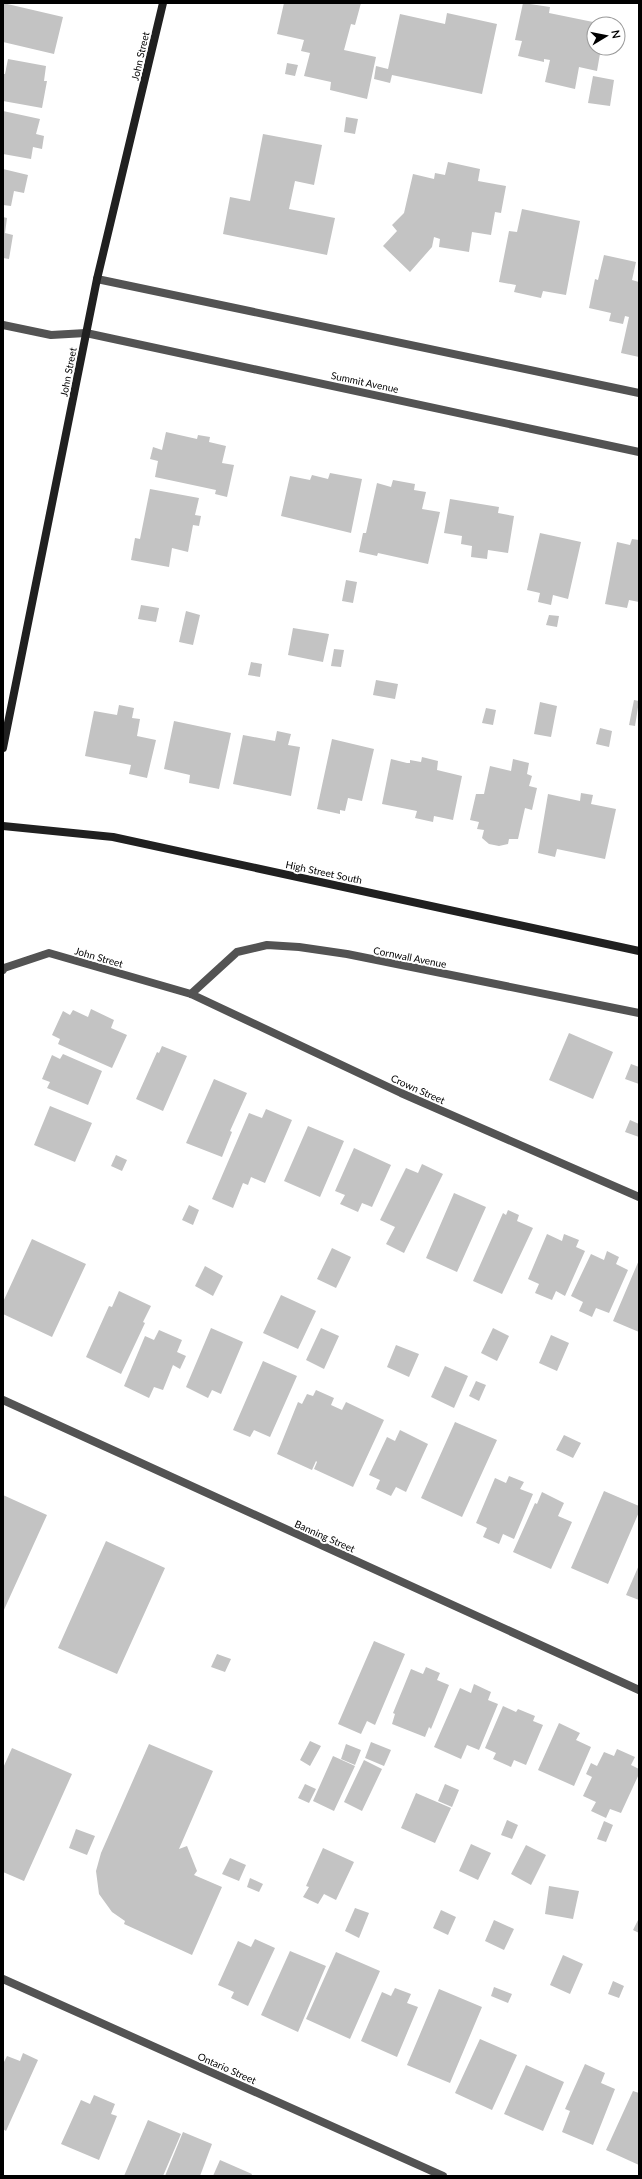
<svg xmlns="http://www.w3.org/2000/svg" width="642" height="2179" viewBox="0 0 642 2179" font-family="Lato,sans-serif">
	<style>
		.building { fill: #c3c3c3 }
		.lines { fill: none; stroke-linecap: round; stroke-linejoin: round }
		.lane { stroke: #535353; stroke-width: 8 }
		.street { stroke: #535353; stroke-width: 8 }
		.secondary { stroke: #202020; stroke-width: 8 }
		.labels { text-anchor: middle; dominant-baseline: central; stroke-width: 4; stroke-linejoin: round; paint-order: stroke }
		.street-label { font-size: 10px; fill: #000; stroke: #fff }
	</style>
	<rect width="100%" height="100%" fill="#fff"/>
	<!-- building -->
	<path class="building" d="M 3,3 L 63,17 L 54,54 L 3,42 Z
		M 284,3 L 361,3 L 355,25 L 351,24 L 344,50 L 376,57 L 367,99 L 330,90 L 331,82 L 304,76 L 310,53 L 301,51 L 304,40 L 277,34 Z
		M 523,3 L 550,7 L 549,13 L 598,23 L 594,24 L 594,48 L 601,48 L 597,71 L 579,67 L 575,89 L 545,82 L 550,60 L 544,59 L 544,62 L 518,56 L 522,41 L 515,40 Z
		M 447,13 L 497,24 L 482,94 L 392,75 L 390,83 L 374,79 L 376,66 L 388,69 L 400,14 L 445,24 Z
		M 8,59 L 46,66 L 44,81 L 47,81 L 42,108 L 3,101 L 3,74 L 5,74 Z
		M 287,63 L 298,65 L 295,76 L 285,74 Z
		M 593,76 L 614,80 L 610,106 L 588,103 Z
		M 3,111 L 40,119 L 36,134 L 44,136 L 42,149 L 33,147 L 31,159 L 3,154 Z
		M 346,117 L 358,119 L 355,134 L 344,132 Z
		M 263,134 L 322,145 L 314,185 L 295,181 L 289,209 L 335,218 L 327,255 L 223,234 L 230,197 L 250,201 Z
		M 448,162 L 480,169 L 478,181 L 506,186 L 501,213 L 495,212 L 491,235 L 472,232 L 469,252 L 439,247 L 440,239 L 434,237 L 432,247 L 410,272 L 383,246 L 397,231 L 392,225 L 404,213 L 413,174 L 434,179 L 435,173 L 445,175 Z
		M 3,169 L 28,175 L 24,193 L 14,191 L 11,206 L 3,205 Z
		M 522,209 L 580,221 L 566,295 L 543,291 L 541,298 L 514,292 L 516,285 L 499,282 L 509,231 L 517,232 Z
		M 3,217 L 7,218 L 5,233 L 13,235 L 9,259 L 3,258 Z
		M 604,255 L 636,262 L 632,280 L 639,282 L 639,357 L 621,353 L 629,317 L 625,316 L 623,324 L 609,321 L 611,313 L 589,308 L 595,279 L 598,280 Z
		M 166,432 L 197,439 L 198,435 L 210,437 L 209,442 L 226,446 L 222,463 L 234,465 L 227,497 L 215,494 L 216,490 L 155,477 L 158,461 L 150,459 L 153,447 L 162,450 Z
		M 330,473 L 362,479 L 351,533 L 281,516 L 290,476 L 310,480 L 312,475 L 328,479 Z
		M 393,480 L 415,484 L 414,490 L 426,492 L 422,509 L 440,512 L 428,564 L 378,553 L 377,556 L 359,552 L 363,533 L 366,533 L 377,483 L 391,487 Z
		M 150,489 L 199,498 L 195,515 L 201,516 L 199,526 L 193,525 L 188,552 L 172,548 L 169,567 L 131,560 L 135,538 L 140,539 Z
		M 450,499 L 499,507 L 498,513 L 514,516 L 508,553 L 488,550 L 487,559 L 471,557 L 472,546 L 461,544 L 462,536 L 444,533 Z
		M 540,533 L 581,542 L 568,599 L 553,595 L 551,605 L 538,602 L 540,593 L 527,590 Z
		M 632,539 L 639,540 L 639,602 L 629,600 L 627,608 L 605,604 L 617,542 L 630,545 Z
		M 346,580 L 357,582 L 353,603 L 342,601 Z
		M 141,605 L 159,608 L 156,622 L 138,619 Z
		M 186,611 L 200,615 L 193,645 L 179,642 Z
		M 549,615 L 559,616 L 557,627 L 546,625 Z
		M 293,628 L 329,634 L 323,662 L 288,655 Z
		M 334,649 L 344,650 L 341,667 L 331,666 Z
		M 251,662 L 262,664 L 260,677 L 248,675 Z
		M 376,680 L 398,684 L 395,699 L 373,695 Z
		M 634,700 L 639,701 L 635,726 L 629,725 Z
		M 540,702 L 557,706 L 551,737 L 534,734 Z
		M 119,705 L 134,708 L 132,718 L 140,719 L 137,736 L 156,740 L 147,778 L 129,774 L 131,765 L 85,756 L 94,711 L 117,715 Z
		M 486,708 L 496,710 L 493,725 L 482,723 Z
		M 174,721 L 231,733 L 219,789 L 189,783 L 190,775 L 164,769 Z
		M 600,728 L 612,731 L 609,747 L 596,744 Z
		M 277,731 L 291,734 L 288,745 L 300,747 L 291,796 L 233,784 L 243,735 L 275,741 Z
		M 332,739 L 374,749 L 362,801 L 348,798 L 345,811 L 340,810 L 340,814 L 317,809 Z
		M 422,757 L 438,761 L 437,770 L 462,776 L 453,820 L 434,816 L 433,822 L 415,818 L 417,811 L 382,804 L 391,759 L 407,763 L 410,763 L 410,760 L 421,762 Z
		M 513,759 L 529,763 L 527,774 L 532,776 L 529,786 L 537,788 L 532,810 L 525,808 L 518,839 L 509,839 L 508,844 L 499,846 L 489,844 L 482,838 L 484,830 L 477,829 L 479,822 L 470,820 L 476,794 L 484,794 L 490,766 L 511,771 Z
		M 581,793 L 593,795 L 591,804 L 616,809 L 605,859 L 557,849 L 555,857 L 538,853 L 548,794 L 580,801 Z
		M 91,1009 L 114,1020 L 111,1028 L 127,1035 L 112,1068 L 58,1044 L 60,1039 L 52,1035 L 63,1011 L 70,1015 L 73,1010 L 88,1017 Z
		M 569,1033 L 613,1052 L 593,1099 L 549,1080 Z
		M 162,1046 L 187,1056 L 163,1111 L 136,1099 L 157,1052 L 159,1053 Z
		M 63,1054 L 102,1071 L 88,1105 L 47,1088 L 50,1082 L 42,1079 L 52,1055 L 60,1059 Z
		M 631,1064 L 639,1067 L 639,1084 L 625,1079 Z
		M 214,1079 L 247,1093 L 230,1131 L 232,1132 L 222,1157 L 186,1143 Z
		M 50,1106 L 92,1123 L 75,1162 L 34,1145 Z
		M 266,1109 L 292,1120 L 265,1183 L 251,1177 L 248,1185 L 243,1183 L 233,1208 L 212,1199 L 249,1113 L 262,1118 Z
		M 630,1120 L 639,1124 L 639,1137 L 625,1132 Z
		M 308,1126 L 344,1141 L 320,1197 L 284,1181 Z
		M 354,1148 L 391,1165 L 372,1207 L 362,1203 L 358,1212 L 340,1204 L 345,1195 L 335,1191 Z
		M 116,1155 L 127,1160 L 122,1171 L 111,1166 Z
		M 422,1164 L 443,1174 L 404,1253 L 386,1244 L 395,1227 L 380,1220 L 406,1168 L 418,1173 Z
		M 454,1193 L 486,1207 L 457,1272 L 426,1258 Z
		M 189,1205 L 199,1210 L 193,1225 L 182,1220 Z
		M 508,1210 L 519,1215 L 517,1221 L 533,1228 L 502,1294 L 473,1281 L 503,1213 L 506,1215 Z
		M 547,1234 L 562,1241 L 564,1234 L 579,1240 L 576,1247 L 585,1251 L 565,1296 L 556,1291 L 552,1300 L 535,1293 L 539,1284 L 528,1279 Z
		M 32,1239 L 86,1264 L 52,1337 L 3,1314 L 3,1302 Z
		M 332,1248 L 351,1257 L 336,1288 L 317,1279 Z
		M 607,1251 L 619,1257 L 616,1264 L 628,1270 L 609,1313 L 596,1308 L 592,1317 L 579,1311 L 583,1302 L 571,1296 L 591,1254 L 604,1260 Z
		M 639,1260 L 639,1332 L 613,1321 Z
		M 205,1266 L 223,1276 L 213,1296 L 195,1286 Z
		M 119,1291 L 151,1306 L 143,1322 L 145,1323 L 121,1374 L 86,1357 L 109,1306 L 112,1307 Z
		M 281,1295 L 316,1311 L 298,1349 L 263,1333 Z
		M 211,1328 L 243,1342 L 221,1394 L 212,1390 L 208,1398 L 186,1387 Z
		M 321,1328 L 339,1336 L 324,1369 L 306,1360 Z
		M 493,1328 L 509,1336 L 497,1361 L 481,1353 Z
		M 159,1330 L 182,1340 L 177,1352 L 186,1356 L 180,1369 L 173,1365 L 163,1390 L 154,1387 L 149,1398 L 124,1386 L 145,1336 L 154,1340 Z
		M 551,1335 L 569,1343 L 557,1371 L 539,1363 Z
		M 396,1345 L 419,1354 L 409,1377 L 387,1367 Z
		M 263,1361 L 297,1376 L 270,1437 L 254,1430 L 250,1437 L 233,1430 Z
		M 445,1366 L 468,1376 L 454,1408 L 431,1397 Z
		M 476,1381 L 486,1385 L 479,1401 L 469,1396 Z
		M 316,1390 L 334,1398 L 331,1405 L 342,1410 L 346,1402 L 384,1420 L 353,1487 L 314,1469 L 317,1462 L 316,1461 L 312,1470 L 277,1454 L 298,1402 L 302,1404 L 307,1394 L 313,1396 Z
		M 455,1422 L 497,1440 L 462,1517 L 421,1498 Z
		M 400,1430 L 428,1444 L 406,1492 L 396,1487 L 391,1496 L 376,1489 L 380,1480 L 369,1475 L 387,1437 L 395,1441 Z
		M 564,1435 L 581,1443 L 573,1458 L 556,1450 Z
		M 509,1476 L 524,1482 L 520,1489 L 533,1494 L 514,1539 L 503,1534 L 499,1544 L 483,1537 L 487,1528 L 476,1523 L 495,1478 L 506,1483 Z
		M 604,1491 L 639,1506 L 639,1512 L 608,1584 L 571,1568 Z
		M 542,1492 L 564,1503 L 558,1516 L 572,1522 L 551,1569 L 513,1552 L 535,1503 L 537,1504 Z
		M 3,1495 L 47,1515 L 3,1612 Z
		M 106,1541 L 165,1568 L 117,1674 L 58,1648 Z
		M 639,1565 L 639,1600 L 626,1595 Z
		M 374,1641 L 405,1654 L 375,1725 L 367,1721 L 361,1734 L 338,1724 Z
		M 217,1654 L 231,1659 L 225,1672 L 211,1667 Z
		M 426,1667 L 440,1673 L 437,1680 L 449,1685 L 431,1729 L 429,1727 L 425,1737 L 392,1724 L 395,1714 L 393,1713 L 411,1669 L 423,1674 Z
		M 474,1684 L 491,1692 L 488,1700 L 498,1704 L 479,1750 L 467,1745 L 461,1759 L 434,1747 L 460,1688 L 471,1693 Z
		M 503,1706 L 516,1712 L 518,1709 L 535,1716 L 533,1721 L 543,1725 L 526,1765 L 514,1760 L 511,1767 L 493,1759 L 496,1753 L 485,1748 Z
		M 559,1723 L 580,1733 L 576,1740 L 591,1747 L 574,1786 L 538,1770 Z
		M 310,1741 L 321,1746 L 310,1766 L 300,1760 Z
		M 371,1742 L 391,1750 L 384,1766 L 365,1758 Z
		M 149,1744 L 213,1771 L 179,1849 L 187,1846 L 197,1871 L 194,1875 L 222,1887 L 192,1955 L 124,1924 L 125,1921 L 112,1912 L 99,1894 L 96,1871 L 101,1853 Z
		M 346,1744 L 361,1750 L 355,1765 L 341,1759 Z
		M 12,1748 L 72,1774 L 24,1881 L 3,1872 L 3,1768 Z
		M 617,1749 L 635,1757 L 631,1765 L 639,1769 L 639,1774 L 621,1813 L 610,1809 L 606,1818 L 591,1811 L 596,1802 L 583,1796 L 592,1777 L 586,1774 L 591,1763 L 597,1766 L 604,1752 L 614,1756 Z
		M 333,1756 L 355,1766 L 334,1811 L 313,1801 Z
		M 364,1760 L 382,1769 L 362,1811 L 344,1802 Z
		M 305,1784 L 316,1789 L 309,1803 L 298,1798 Z
		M 445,1784 L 459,1790 L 452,1807 L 438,1801 Z
		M 416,1793 L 451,1808 L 435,1843 L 401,1828 Z
		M 507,1820 L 518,1825 L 512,1839 L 501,1835 Z
		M 604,1821 L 613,1825 L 606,1842 L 597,1839 Z
		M 76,1829 L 95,1836 L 87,1855 L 69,1848 Z
		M 471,1844 L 491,1853 L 478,1880 L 459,1871 Z
		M 526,1845 L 546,1855 L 531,1885 L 511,1874 Z
		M 323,1848 L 354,1862 L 336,1900 L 324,1894 L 318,1904 L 303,1897 L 309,1887 L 306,1886 Z
		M 230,1858 L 246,1865 L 239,1881 L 222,1874 Z
		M 250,1878 L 263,1884 L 259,1892 L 247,1887 Z
		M 549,1886 L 579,1891 L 573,1919 L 545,1914 Z
		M 355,1908 L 369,1913 L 359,1938 L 345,1931 Z
		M 441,1910 L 456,1917 L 448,1935 L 433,1928 Z
		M 639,1918 L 639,1933 L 633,1930 Z
		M 494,1920 L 514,1929 L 504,1950 L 485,1941 Z
		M 255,1939 L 275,1948 L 248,2006 L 231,1998 L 234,1992 L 218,1985 L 238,1941 L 251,1947 Z
		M 290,1951 L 326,1966 L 298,2032 L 261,2015 Z
		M 336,1952 L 380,1971 L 350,2039 L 306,2019 Z
		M 563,1955 L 583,1964 L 570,1994 L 550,1985 Z
		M 613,1981 L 624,1986 L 619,1998 L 608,1994 Z
		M 494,1987 L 512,1994 L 508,2003 L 491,1996 Z
		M 395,1988 L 411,1994 L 407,2003 L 418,2007 L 397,2057 L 361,2041 L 382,1992 L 391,1996 Z
		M 439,1989 L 482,2007 L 450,2083 L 407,2065 Z
		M 480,2039 L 517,2055 L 492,2110 L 455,2093 Z
		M 23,2053 L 38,2060 L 6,2131 L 3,2129 L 3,2064 L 7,2056 L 20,2061 Z
		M 585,2064 L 605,2073 L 601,2083 L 615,2089 L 593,2145 L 562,2132 L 570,2111 L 565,2109 Z
		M 526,2065 L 564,2082 L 543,2131 L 504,2114 Z
		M 633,2091 L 639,2093 L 639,2165 L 606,2150 Z
		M 94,2095 L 115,2104 L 111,2114 L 117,2116 L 99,2160 L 61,2144 L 81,2100 L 90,2104 Z
		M 148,2120 L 181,2134 L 163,2176 L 124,2176 Z
		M 183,2132 L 212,2144 L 200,2176 L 165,2176 Z
		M 220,2160 L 252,2174 L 251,2176 L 213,2176 Z"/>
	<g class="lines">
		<!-- lane -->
		<path class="lane" d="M 3,325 L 51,335 L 86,333"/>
		<!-- street -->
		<path class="street" d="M 97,279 L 639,393
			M 86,333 L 639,452
			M 3,970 L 4,968 L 49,953 L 191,994 L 401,1093 L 639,1197
			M 191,994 L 237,952 L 267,945 L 299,947 L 347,954 L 639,1013
			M 3,1400 L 639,1690
			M 3,1979 L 443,2176"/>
		<!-- secondary -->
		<path class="secondary" d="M 3,748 L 97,279 L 163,3
			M 3,826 L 113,837 L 639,951"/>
	</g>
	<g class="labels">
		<!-- street labels -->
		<g class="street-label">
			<text transform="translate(140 56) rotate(-77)">John Street</text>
			<text transform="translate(68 372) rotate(-79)">John Street</text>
			<text transform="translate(365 382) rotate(12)">Summit Avenue</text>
			<text transform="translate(324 872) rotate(12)">High Street South</text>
			<text transform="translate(99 957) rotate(16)">John Street</text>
			<text transform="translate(410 957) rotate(11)">Cornwall Avenue</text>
			<text transform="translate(418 1089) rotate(24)">Crown Street</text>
			<text transform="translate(325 1536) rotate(24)">Banning Street</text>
			<text transform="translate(227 2068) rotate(24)">Ontario Street</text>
		</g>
	</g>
	<!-- border -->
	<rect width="642" height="2179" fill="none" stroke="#000000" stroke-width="8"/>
	<!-- north arrow -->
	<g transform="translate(606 36) rotate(80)"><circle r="19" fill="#ffffff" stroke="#999999"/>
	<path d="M0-3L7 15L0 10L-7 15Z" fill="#000000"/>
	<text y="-6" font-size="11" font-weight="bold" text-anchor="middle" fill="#000000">N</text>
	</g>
</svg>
